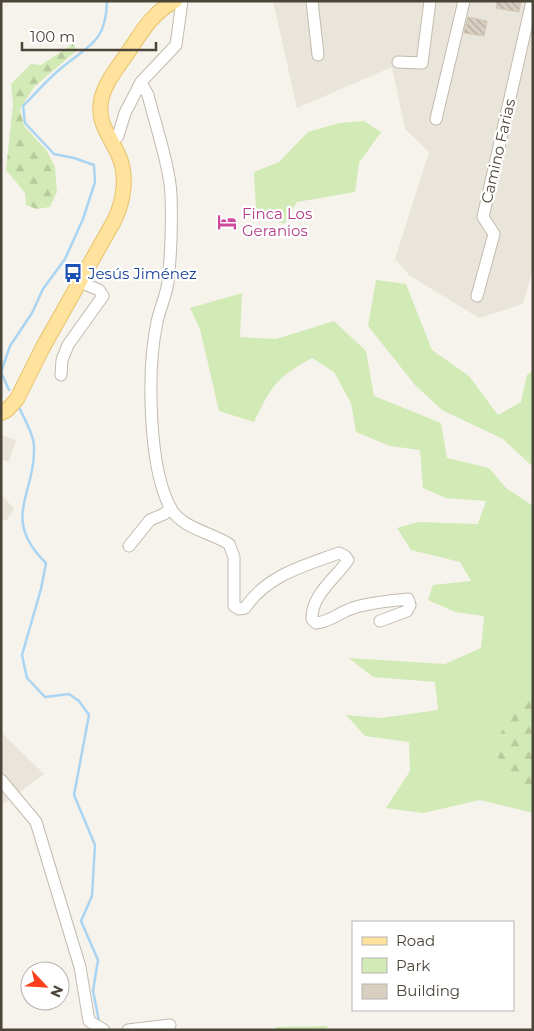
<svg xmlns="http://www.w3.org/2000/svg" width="534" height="1031" viewBox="0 0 534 1031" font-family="Montserrat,sans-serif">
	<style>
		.residential { fill: #eae5da }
		.green { fill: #d2eab5 }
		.forest { fill: url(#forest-firs) }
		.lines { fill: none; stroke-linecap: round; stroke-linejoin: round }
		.stream { stroke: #a9d4f2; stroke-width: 2.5 }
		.building { fill: url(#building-back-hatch); stroke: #d3c7b4 }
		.minor-casing { stroke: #c2bbae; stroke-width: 13 }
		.major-casing { stroke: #e6c16a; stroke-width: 16 }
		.minor { stroke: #fff; stroke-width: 11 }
		.major { stroke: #ffe39c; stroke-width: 14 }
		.labels { text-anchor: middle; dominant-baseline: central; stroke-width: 4.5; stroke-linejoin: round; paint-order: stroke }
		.street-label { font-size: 15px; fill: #4b4439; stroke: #fff }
		.hotel-label { font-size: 15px; fill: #b23c85; stroke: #fff; text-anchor: start }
		.transit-label { font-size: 15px; fill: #164399; stroke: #fff; text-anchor: start }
	</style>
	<defs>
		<pattern id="forest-firs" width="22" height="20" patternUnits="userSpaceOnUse" patternTransform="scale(1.25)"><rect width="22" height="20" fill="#d2eab5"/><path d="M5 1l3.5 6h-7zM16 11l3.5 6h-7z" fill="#b6ca9c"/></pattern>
		<pattern id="building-back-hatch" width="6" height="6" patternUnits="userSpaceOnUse" patternTransform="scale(1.25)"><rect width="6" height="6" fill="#d8cfc1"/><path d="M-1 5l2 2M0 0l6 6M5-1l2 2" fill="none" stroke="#b1aa9e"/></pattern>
	</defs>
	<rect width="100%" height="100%" fill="#f6f3ec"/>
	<!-- residential -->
	<path class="residential" d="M 273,1 L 533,1 L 533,268 L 523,304 L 479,318 L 409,275 L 395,259 L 429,152 L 405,129 L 392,67 L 297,108 Z
		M 1,435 L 16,440 L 9,462 L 1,459 Z
		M 1,495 L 14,508 L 7,520 L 1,520 Z
		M 1,732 L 44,774 L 1,806 Z"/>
	<!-- green -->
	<path class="green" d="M 364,121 L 381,132 L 359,163 L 355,192 L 297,202 L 284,224 L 256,211 L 254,172 L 279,162 L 308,132 L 339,123 Z
		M 376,280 L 406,284 L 432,350 L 469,376 L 498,415 L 521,402 L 527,375 L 533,371 L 533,467 L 503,439 L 442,410 L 415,385 L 368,326 Z
		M 242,293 L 240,337 L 276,339 L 334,321 L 366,351 L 374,396 L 441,423 L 447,458 L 489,468 L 506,488 L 533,506 L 533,813 L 480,800 L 423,813 L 386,808 L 410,771 L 409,742 L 365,736 L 346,715 L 381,718 L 438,710 L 435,682 L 373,677 L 349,658 L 445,664 L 481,648 L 484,616 L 455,612 L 428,600 L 433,585 L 471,581 L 460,562 L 411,550 L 397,528 L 418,522 L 478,524 L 486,501 L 446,498 L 423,488 L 420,450 L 390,446 L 356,432 L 351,403 L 334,372 L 312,358 C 276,378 272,385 254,422 L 219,411 L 200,329 L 190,308 Z
		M 328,1026 L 326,1030 L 275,1030 L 276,1027 Z"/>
	<!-- forest -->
	<path class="forest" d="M 73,44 L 77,50 L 34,87 L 20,109 L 24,126 L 47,151 L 55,167 L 57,192 L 50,207 L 37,209 L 26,205 L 25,193 L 6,170 L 13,104 L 11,84 L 31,64 L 41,65 Z
		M 533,685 L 533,793 L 508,776 L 492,746 Z"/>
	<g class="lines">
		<!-- stream -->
		<path class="stream" d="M 9,390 L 1,372 L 10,346 L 32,313 L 43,289 L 65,259 L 83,219 L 95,182 L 94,165 L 74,158 L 54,154 L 25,123 L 23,106 C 35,94 46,81 59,70 C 88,45 106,44 107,1
			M 18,405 C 23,417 33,432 34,445 C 36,495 0,518 46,563 L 41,589 L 22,655 L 27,678 L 45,697 L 69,694 L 79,701 L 89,715 L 74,795 L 95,845 L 92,896 L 81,921 L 98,960 L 93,991 L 99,1021"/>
	</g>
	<!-- building -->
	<path class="building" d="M 497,1 L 521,1 L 519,12 L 496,8 Z
		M 468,17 L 487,21 L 484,36 L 464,33 Z"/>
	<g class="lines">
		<!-- minor casing -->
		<g class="minor-casing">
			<path id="minor" d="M 182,1 L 176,45 L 141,82 L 148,95 C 155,123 170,168 171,195 C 172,223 171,254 168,282 C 166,296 160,308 157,322 C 147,369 148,467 171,509 C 182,528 212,533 229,544 L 234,557 L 234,606 L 239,609 L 245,608 C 267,575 304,566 339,553 L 345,556 L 348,560 C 336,578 311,595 312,619 L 316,623 C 330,622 340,612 353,608 C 371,602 390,601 408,599 L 410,605 L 407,611 L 380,621
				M 312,1 L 318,55
				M 398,62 L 422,63 L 430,1
				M 436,119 L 464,1
				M 112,142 L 118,136 L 125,113 L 141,82
				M 477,296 L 494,234 L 483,217 L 532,1
				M 61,375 L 62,360 L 68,345 L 103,296 L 99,290 L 80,282
				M 129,546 L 150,520 L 164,514 L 171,508
				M 1,780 L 36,822 L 80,967 L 89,1021 L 104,1030
				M 128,1030 L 170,1025"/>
		</g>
		<!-- major casing -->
		<g class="major-casing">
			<path id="major" d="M 1,413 L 7,410 L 17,399 L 43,347 L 114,221 C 124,201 128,175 118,154 C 110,136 97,123 101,101 C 104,83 119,66 129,51 C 142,31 153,12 175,1"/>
		</g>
		<!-- minor -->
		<use href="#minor" class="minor"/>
		<!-- major -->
		<use href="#major" class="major"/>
	</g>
	<!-- icons -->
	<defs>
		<g id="hotel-bare" transform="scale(1.5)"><path d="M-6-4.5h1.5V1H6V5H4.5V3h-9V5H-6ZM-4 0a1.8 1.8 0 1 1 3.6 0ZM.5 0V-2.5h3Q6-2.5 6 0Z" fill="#d1479c" stroke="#fff" stroke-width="2.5" paint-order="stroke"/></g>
		<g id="bus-bare" transform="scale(1.5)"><path d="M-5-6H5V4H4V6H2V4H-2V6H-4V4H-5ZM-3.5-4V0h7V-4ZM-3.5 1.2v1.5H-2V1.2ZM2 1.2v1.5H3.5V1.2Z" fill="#1a4fb4" stroke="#fff" stroke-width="2.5" paint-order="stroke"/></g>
	</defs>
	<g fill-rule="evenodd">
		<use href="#hotel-bare" x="227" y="222"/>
		<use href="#bus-bare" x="73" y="273"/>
	</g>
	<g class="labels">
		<!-- street labels -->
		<g class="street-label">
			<text transform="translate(498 151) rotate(-77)">Camino Farias</text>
		</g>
		<!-- hotel labels -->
		<g class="hotel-label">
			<text x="242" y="213">Finca Los<tspan x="242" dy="17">Geranios</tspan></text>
		</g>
		<!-- transit labels -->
		<g class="transit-label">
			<text x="88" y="273">Jesús Jiménez</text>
		</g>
	</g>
	<!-- border -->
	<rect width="534" height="1031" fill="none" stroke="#4b4439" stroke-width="5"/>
	<!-- legend -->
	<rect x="352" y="921" width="162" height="90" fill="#ffffff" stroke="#b7b4b0"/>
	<rect x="362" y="937" width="25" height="8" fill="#ffe39c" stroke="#b7b4b0"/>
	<text x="396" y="946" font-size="15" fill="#4b4439">Road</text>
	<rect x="362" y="958" width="25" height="15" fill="#d2eab5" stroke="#b7b4b0"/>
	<text x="396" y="971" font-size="15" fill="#4b4439">Park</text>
	<rect x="362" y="984" width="25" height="15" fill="#d8cfc1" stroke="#b7b4b0"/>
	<text x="396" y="996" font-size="15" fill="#4b4439">Building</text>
	<!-- north arrow -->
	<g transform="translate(45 986) rotate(115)"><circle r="24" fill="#ffffff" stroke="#b7b4b0"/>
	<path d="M0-4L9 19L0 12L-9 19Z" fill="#fc3f1d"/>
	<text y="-8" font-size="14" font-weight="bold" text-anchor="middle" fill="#4b4439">N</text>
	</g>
	<!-- scale -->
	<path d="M22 42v8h134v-8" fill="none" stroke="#4b4439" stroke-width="2.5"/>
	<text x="30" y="42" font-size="15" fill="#4b4439" stroke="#ffffff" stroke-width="4" paint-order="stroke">100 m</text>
</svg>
